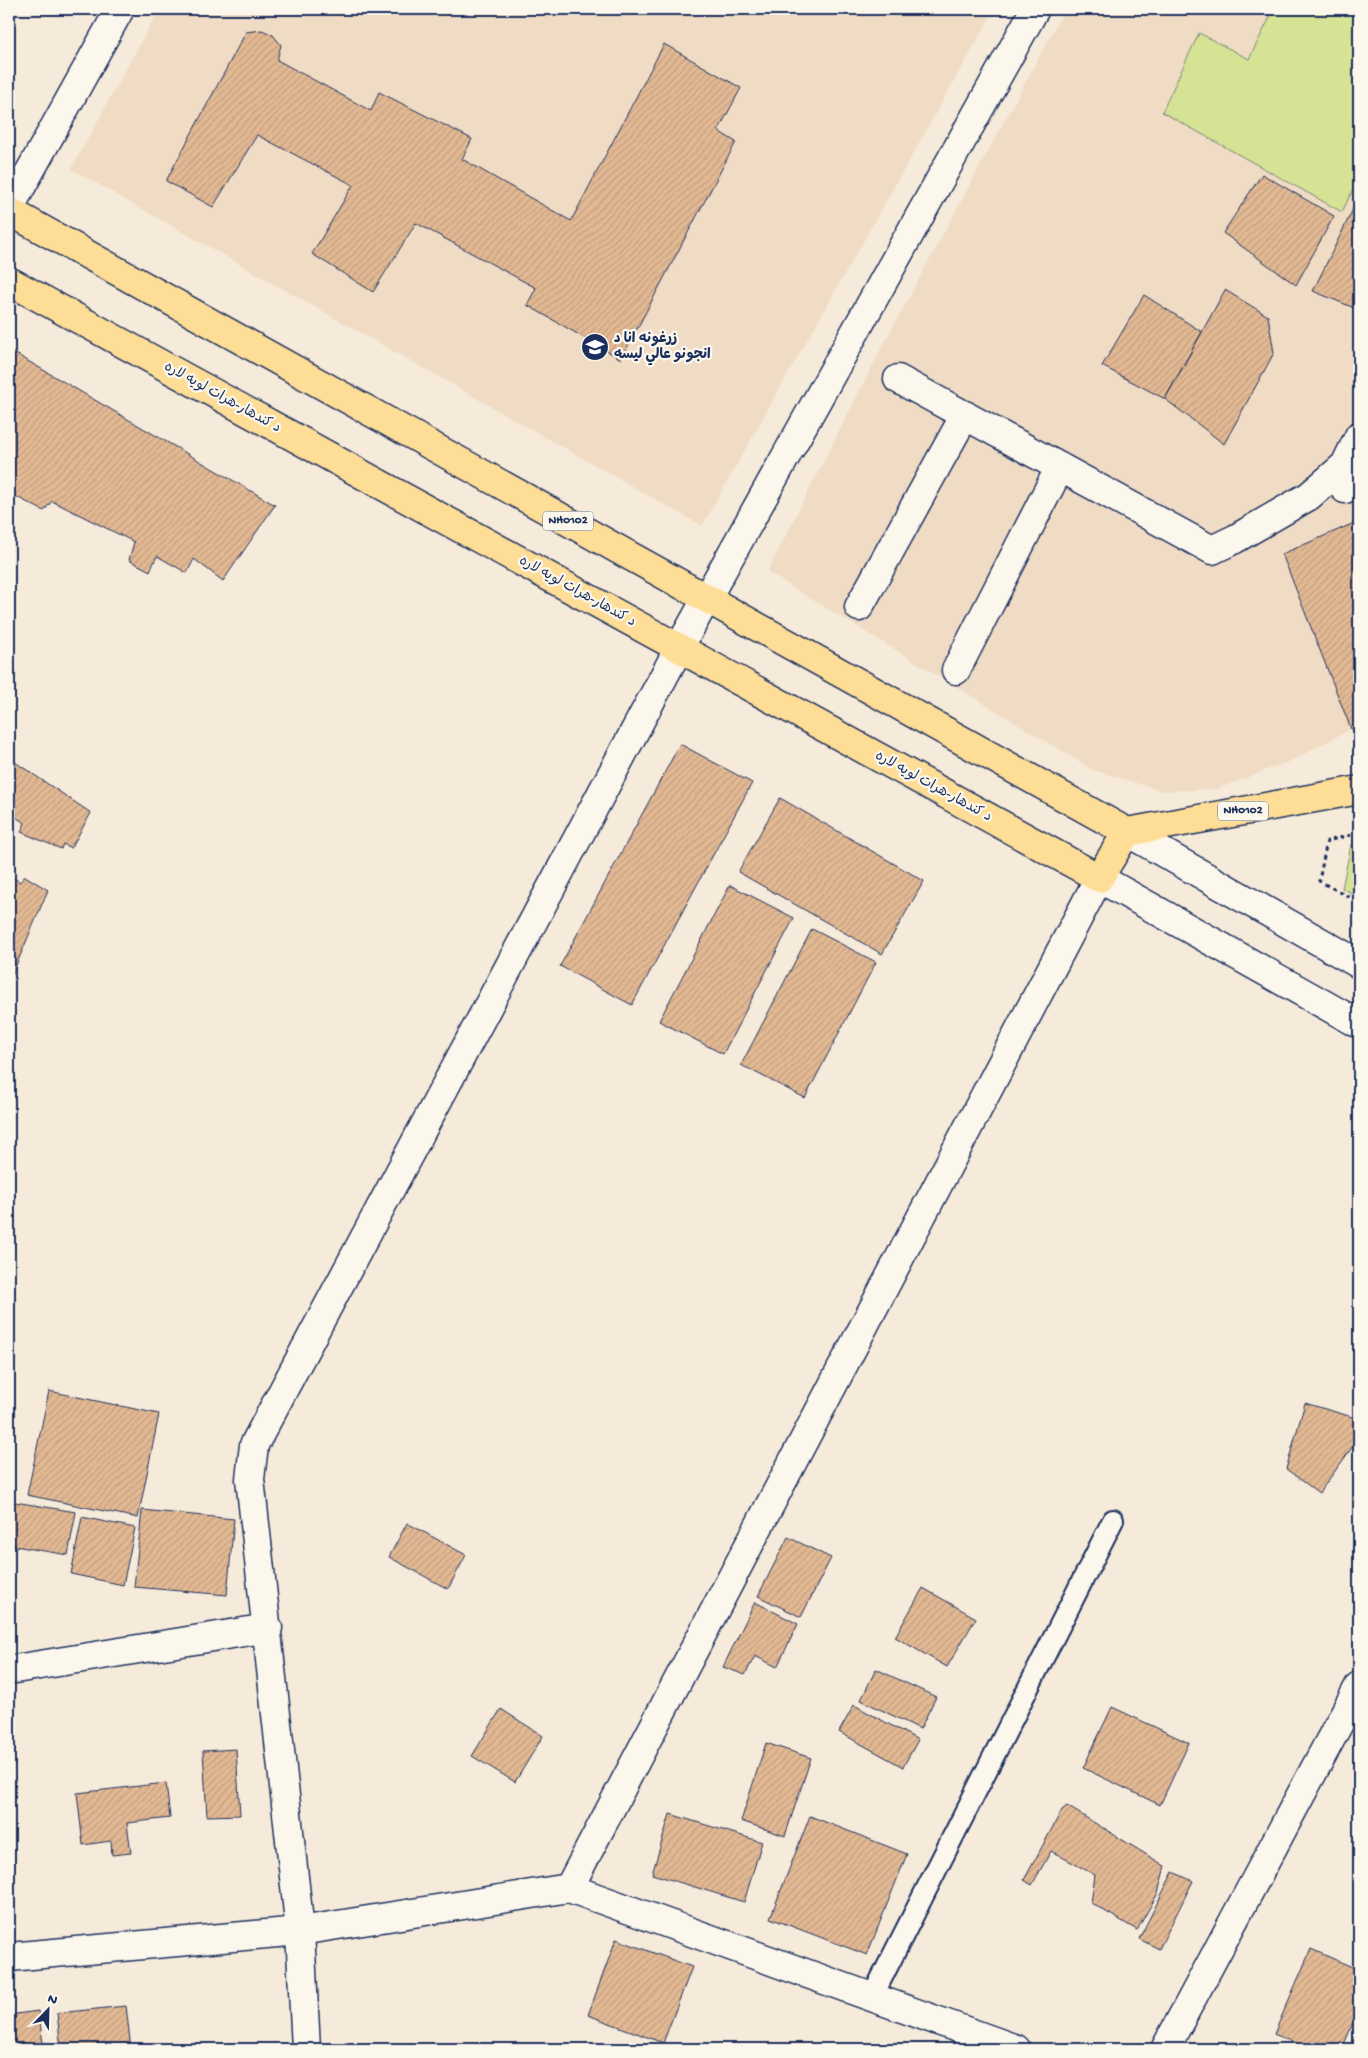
<svg xmlns="http://www.w3.org/2000/svg" width="1368" height="2058" viewBox="0 0 1368 2058" font-family="'Gochi Hand','Playpen Sans Arabic',sans-serif">
	<style>
		.built { fill: #f0dcc5 }
		.green { fill: #d6e294; stroke: #788879 }
		.park { fill: url(#park-tufts); stroke: #788879 }
		.building { fill: url(#building-hatch); stroke: #1b2f5e }
		.lines { fill: none; stroke-linecap: round; stroke-linejoin: round }
		.service-casing { stroke: #1b2f5e; stroke-width: 24 }
		.minor-casing { stroke: #1b2f5e; stroke-width: 31 }
		.tertiary-casing { stroke: #1b2f5e; stroke-width: 31 }
		.secondary-casing { stroke: #1b2f5e; stroke-width: 31 }
		.trunk-casing { stroke: #1b2f5e; stroke-width: 31 }
		.path { stroke: #1b2f5e; stroke-width: 3; stroke-dasharray: 4 4; stroke-linecap: butt }
		.service { stroke: #fbf7ec; stroke-width: 20 }
		.minor { stroke: #fbf7ec; stroke-width: 28 }
		.tertiary { stroke: #fbf7ec; stroke-width: 28 }
		.secondary { stroke: #fbf7ec; stroke-width: 28 }
		.trunk { stroke: #fedd96; stroke-width: 28 }
		.labels { text-anchor: middle; dominant-baseline: central; stroke-width: 4.5; stroke-linejoin: round; paint-order: stroke }
		.shield { fill: #fbf7ec; stroke: #5e6b89; stroke-width: 1 }
		.shield-label { font-size: 12px; font-weight: bold; fill: #1b2f5e }
		.poi-label { font-size: 14px; font-weight: bold; fill: #1b2f5e; stroke: #fbf7ec; text-anchor: start }
		.street-label { font-size: 14px; fill: #1b2f5e; stroke: #fbf7ec }
	</style>
	<defs>
		<pattern id="park-tufts" width="24" height="20" patternUnits="userSpaceOnUse" patternTransform="scale(1.25)"><rect width="24" height="20" fill="#d6e294"/><path d="M3 7l-1-3M5 7V3M7 7l1-3M15 17l-1-3M17 17v-4M19 17l1-3" fill="none" stroke="#b7c282"/></pattern>
		<pattern id="building-hatch" width="6" height="6" patternUnits="userSpaceOnUse" patternTransform="scale(1.25)"><rect width="6" height="6" fill="#e3b993"/><path d="M-1 1l2-2M0 6l6-6M5 7l2-2" fill="none" stroke="#c29f81"/></pattern>
	</defs>
	<rect width="100%" height="100%" fill="#f6ebda"/>
	<filter id="ink" filterUnits="userSpaceOnUse"><feTurbulence type="fractalNoise" baseFrequency=".02" numOctaves="2"/><feDisplacementMap in="SourceGraphic" scale="10" xChannelSelector="R" yChannelSelector="G"/><feConvolveMatrix kernelMatrix="1 2 1 2 8 2 1 2 1" color-interpolation-filters="sRGB"/></filter>
	<g filter="url(#ink)">
		<!-- built -->
		<path class="built" d="M 159,9 L 995,9 L 702,526 L 71,169 Z
			M 1065,9 L 1359,9 L 1359,521 L 1282,554 L 1351,729 L 1293,760 L 1217,789 L 1162,791 L 1093,770 L 767,572 L 882,347 Z"/>
		<!-- green -->
		<path class="green" d="M 1274,9 L 1359,9 L 1359,177 L 1342,212 L 1162,112 L 1199,33 L 1249,59 Z"/>
		<!-- park -->
		<path class="park" d="M 1359,842 L 1359,897 L 1342,888 L 1351,845 Z"/>
		<!-- building -->
		<path class="building" d="M 262,30 L 273,35 L 281,45 L 277,60 L 371,111 L 379,92 L 472,139 L 462,159 L 571,221 L 664,44 L 741,88 L 718,131 L 736,142 L 621,359 L 527,305 L 536,288 L 416,223 L 373,292 L 312,254 L 353,185 L 257,135 L 213,207 L 166,181 L 246,32 Z
			M 1262,174 L 1334,216 L 1296,285 L 1223,233 Z
			M 1359,197 L 1359,310 L 1313,291 Z
			M 1225,290 L 1268,316 L 1274,353 L 1224,444 L 1165,399 Z
			M 1144,295 L 1202,332 L 1165,399 L 1102,366 Z
			M 9,350 L 275,505 L 223,581 L 194,559 L 187,573 L 157,556 L 150,571 L 129,560 L 134,542 L 52,501 L 44,511 L 9,493 Z
			M 1359,521 L 1359,725 L 1351,729 L 1282,554 Z
			M 680,744 L 752,783 L 632,1005 L 560,966 Z
			M 9,758 L 91,813 L 71,848 L 63,844 L 61,849 L 21,832 L 25,823 L 9,813 Z
			M 780,798 L 924,881 L 882,954 L 738,872 Z
			M 9,875 L 20,882 L 25,876 L 48,890 L 9,982 Z
			M 730,885 L 794,918 L 723,1054 L 659,1021 Z
			M 812,929 L 876,962 L 805,1098 L 741,1065 Z
			M 49,1391 L 159,1414 L 138,1518 L 27,1495 Z
			M 1305,1403 L 1359,1419 L 1359,1438 L 1319,1493 L 1286,1469 Z
			M 9,1501 L 76,1512 L 68,1555 L 9,1545 Z
			M 142,1510 L 234,1519 L 227,1595 L 134,1587 Z
			M 82,1517 L 135,1528 L 123,1585 L 71,1574 Z
			M 407,1523 L 466,1555 L 448,1589 L 389,1557 Z
			M 788,1537 L 831,1558 L 801,1617 L 758,1596 Z
			M 923,1588 L 976,1618 L 947,1667 L 895,1637 Z
			M 755,1602 L 798,1624 L 777,1667 L 755,1656 L 745,1675 L 723,1667 Z
			M 876,1669 L 936,1697 L 920,1729 L 861,1700 Z
			M 854,1705 L 918,1740 L 903,1767 L 839,1732 Z
			M 1112,1707 L 1189,1743 L 1160,1805 L 1083,1768 Z
			M 501,1709 L 543,1736 L 515,1782 L 472,1756 Z
			M 766,1743 L 811,1758 L 785,1836 L 741,1821 Z
			M 236,1749 L 240,1815 L 207,1816 L 203,1751 Z
			M 166,1783 L 170,1818 L 127,1823 L 131,1853 L 112,1855 L 111,1841 L 83,1845 L 77,1793 Z
			M 1067,1806 L 1165,1866 L 1158,1893 L 1137,1930 L 1091,1903 L 1095,1875 L 1051,1851 L 1032,1885 L 1024,1880 L 1062,1810 Z
			M 670,1814 L 762,1842 L 744,1902 L 652,1874 Z
			M 810,1816 L 907,1854 L 867,1955 L 770,1918 Z
			M 1173,1872 L 1193,1881 L 1159,1949 L 1139,1939 Z
			M 616,1939 L 692,1967 L 663,2043 L 588,2015 Z
			M 1311,1949 L 1359,1970 L 1359,2009 L 1342,2049 L 1308,2049 L 1274,2034 Z
			M 126,2006 L 131,2049 L 61,2049 L 57,2013 Z
			M 38,2011 L 44,2049 L 9,2049 L 9,2015 Z"/>
		<g class="lines">
			<!-- service casing -->
			<g class="service-casing">
				<path id="service" d="M 872,1997 L 1113,1520"/>
			</g>
			<!-- minor casing -->
			<g class="minor-casing">
				<path id="minor" d="M 898,379 L 1212,550 L 1235,539 L 1309,496 L 1345,465 L 1359,436
					M 1345,489 L 1359,483
					M 859,607 L 965,415
					M 956,670 L 1060,467
					M 9,1670 L 268,1628
					M 569,1888 L 1016,2049
					M 306,2049 L 300,1931 L 250,1479 L 254,1445 L 679,648 L 1035,9
					M 1165,2049 L 1359,1686"/>
			</g>
			<!-- tertiary casing -->
			<g class="tertiary-casing">
				<path id="tertiary" d="M 9,1957 L 300,1931 L 569,1888 L 1099,878"/>
			</g>
			<!-- secondary casing -->
			<g class="secondary-casing">
				<path id="secondary" d="M 9,209 L 120,9
					M 1127,832 L 1359,964
					M 1099,878 L 1359,1024"/>
			</g>
			<!-- trunk casing -->
			<g class="trunk-casing">
				<path id="trunk" d="M 9,211 L 1127,832 L 1359,790
					M 9,281 L 1099,878 L 1127,832"/>
			</g>
			<!-- path -->
			<path class="path" d="M 1359,833 L 1327,841 L 1319,881 L 1359,902"/>
			<!-- service -->
			<use href="#service" class="service"/>
			<!-- minor -->
			<use href="#minor" class="minor"/>
			<!-- tertiary -->
			<use href="#tertiary" class="tertiary"/>
			<!-- secondary -->
			<use href="#secondary" class="secondary"/>
			<!-- trunk -->
			<use href="#trunk" class="trunk"/>
		</g>
	</g>
	<!-- icons -->
	<defs>
		<g id="school-disc" transform="scale(1.4375)"><circle r="9.5" fill="#1b2f5e" stroke="#fbf7ec"/><path d="M0-5L7-2L0 1L-7-2ZM-4 1L0 2.5L4 1V4Q0 6-4 4Z" fill="#fff"/></g>
	</defs>
	<g fill-rule="evenodd">
		<use href="#school-disc" x="595" y="347"/>
	</g>
	<g class="labels">
		<!-- shield labels -->
		<g class="shield">
			<rect x="543" y="511.5" width="50" height="19" rx="4"/>
			<rect x="1218" y="801.5" width="50" height="19" rx="4"/>
		</g>
		<g class="shield-label">
			<text x="568" y="521">NH0102</text>
			<text x="1243" y="811">NH0102</text>
		</g>
		<!-- poi labels -->
		<g class="poi-label">
			<text x="614" y="339">زرغونه انا د<tspan x="614" dy="16">انجونو عالي لیسه</tspan></text>
		</g>
		<!-- street labels -->
		<g class="street-label">
			<text transform="translate(222 398) rotate(29)">د کندهار-هرات لويه لاره</text>
			<text transform="translate(577 592) rotate(29)">د کندهار-هرات لويه لاره</text>
			<text transform="translate(933 787) rotate(29)">د کندهار-هرات لويه لاره</text>
		</g>
	</g>
	<!-- margin -->
	<rect width="1368" height="2058" fill="none" stroke="#fbf7ec" stroke-width="30"/>
	<rect x="15" y="15" width="1338" height="2028" fill="none" stroke="#1b2f5e" stroke-width="2" filter="url(#ink)"/>
	<!-- north arrow -->
	<g transform="translate(48 2010) rotate(23)" stroke="#fbf7ec" stroke-width="4" paint-order="stroke">
	<path d="M0-4L9 19L0 12L-9 19Z" fill="#1b2f5e"/>
	<text y="-8" font-size="14" font-weight="bold" text-anchor="middle" fill="#1b2f5e">N</text>
	</g>
</svg>
